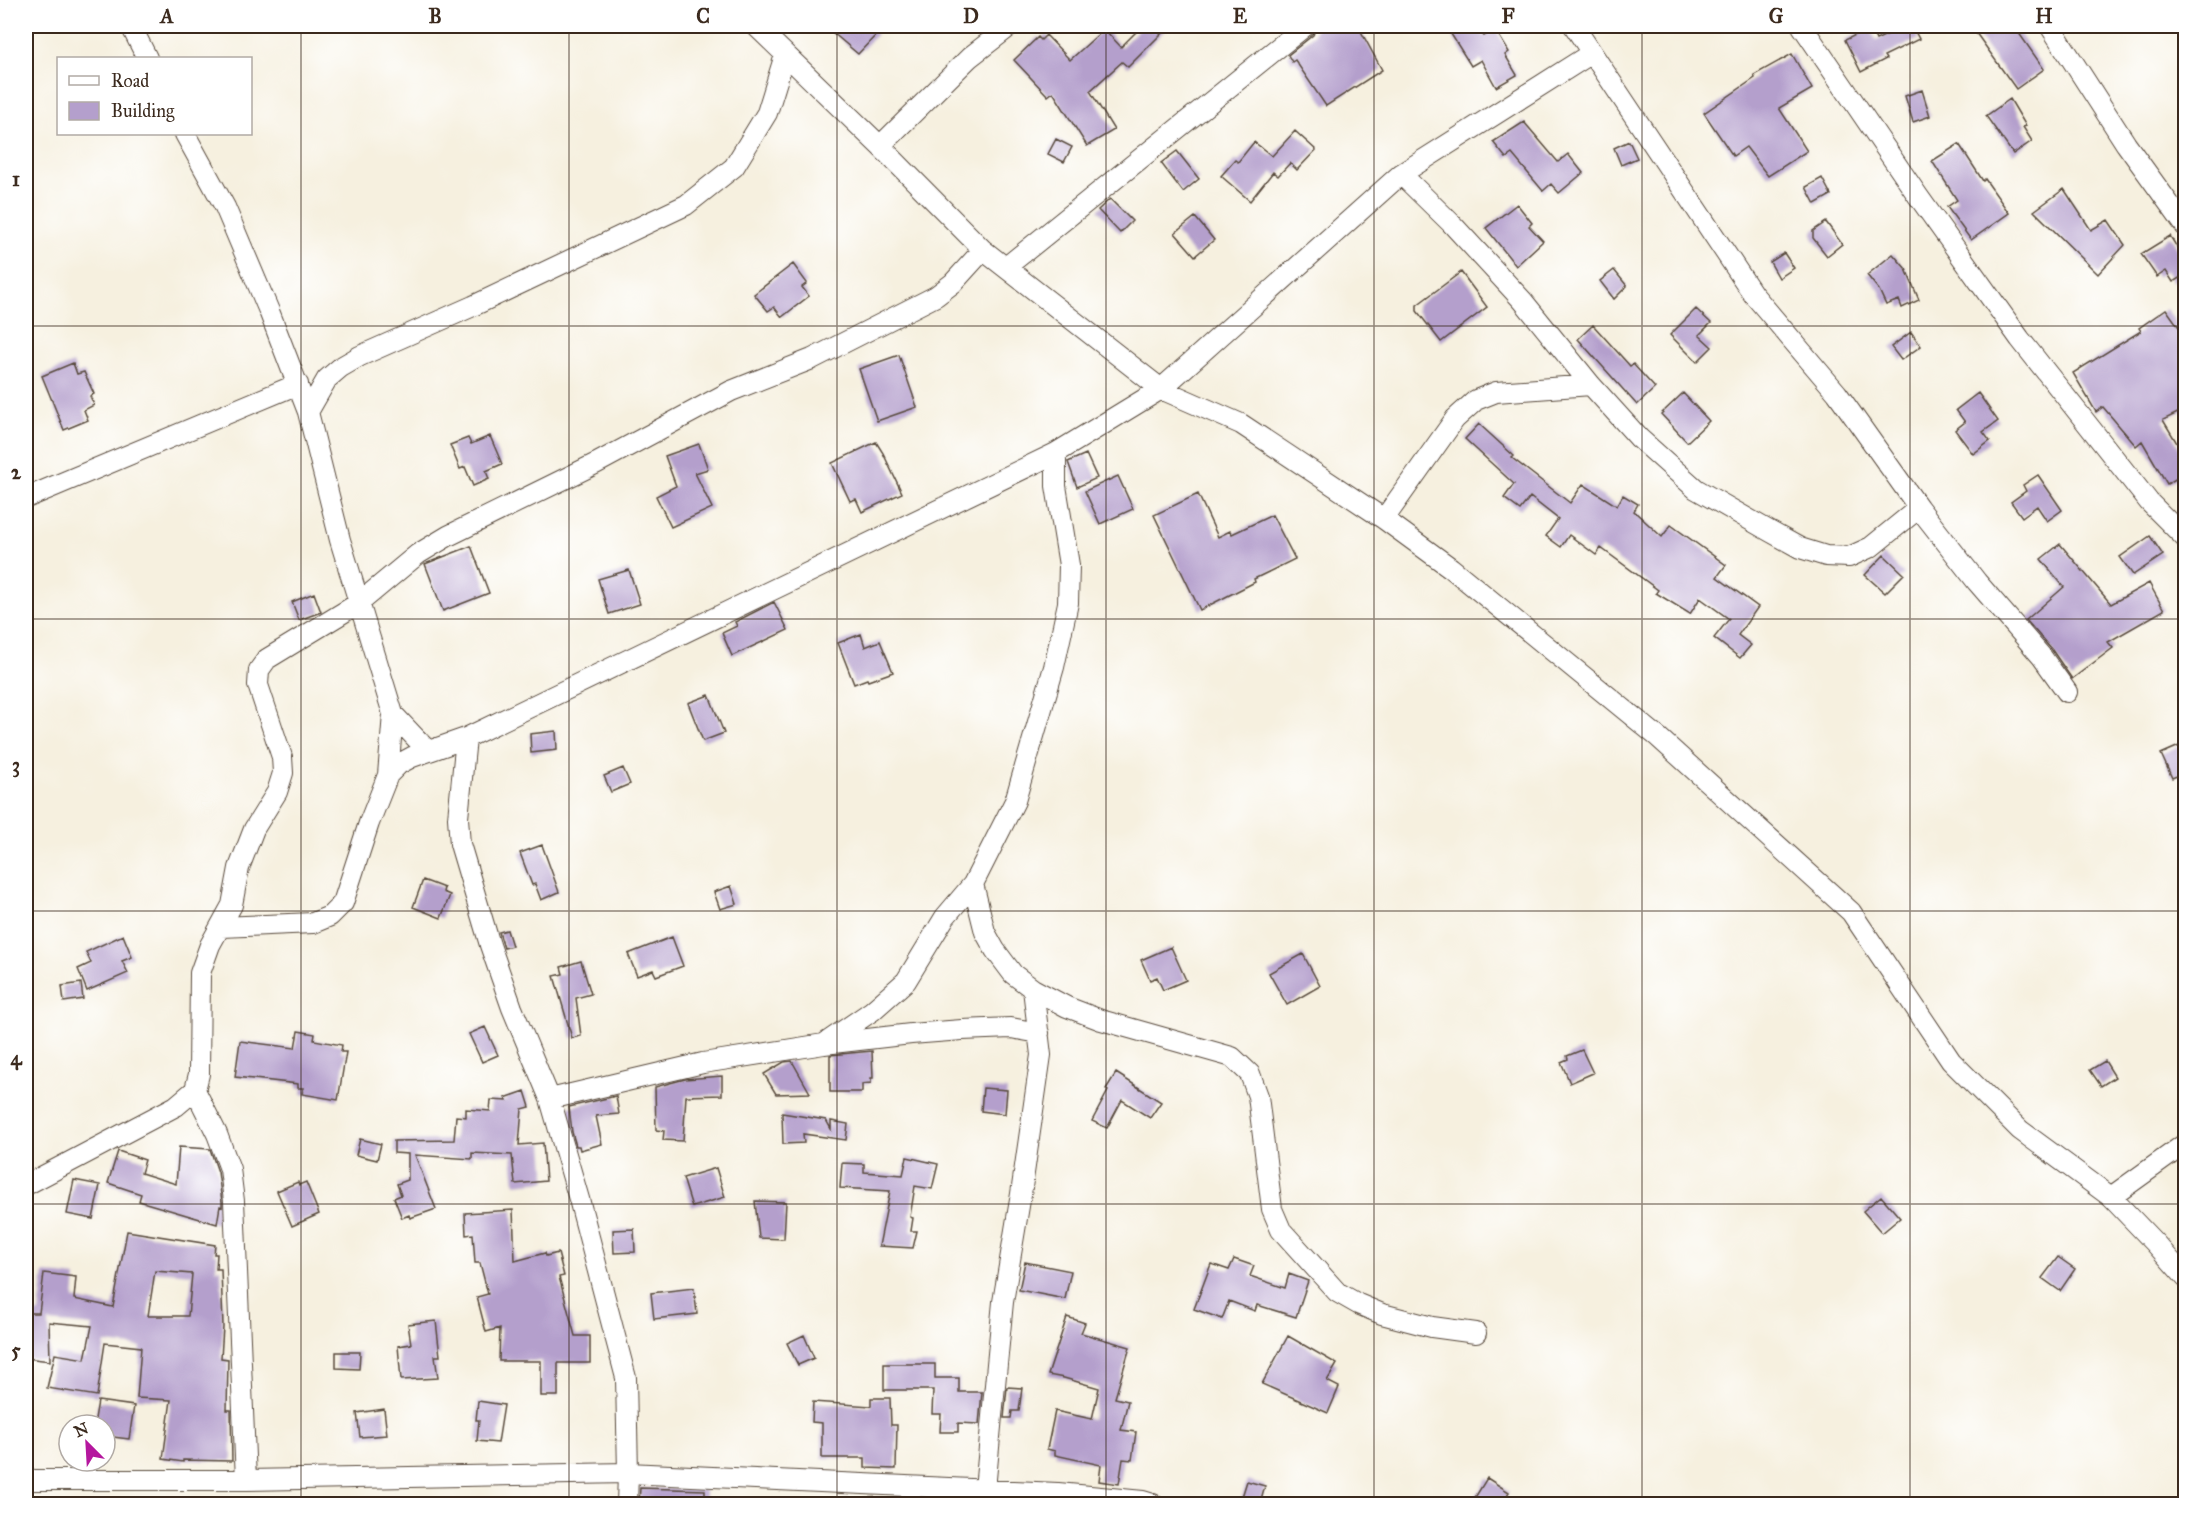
<svg xmlns="http://www.w3.org/2000/svg" width="2211" height="1530" viewBox="0 0 2211 1530" font-family="'IM FELL Great Primer',serif">
	<style>
		.building { fill: #b49fcc; fill-rule: evenodd }
		.lines { fill: none; stroke-linecap: round; stroke-linejoin: round }
		.minor-casing { stroke: #57483b; stroke-width: 22 }
		.minor { stroke: #fff; stroke-width: 20 }
		.grid { fill: none; stroke: #3b2a1e; stroke-width: 1.5; stroke-opacity: 0.55 }
		.neatline { fill: none; stroke: #3b2a1e; stroke-width: 2 }
		.grid-label { font-size: 20px; text-anchor: middle; font-weight: bold; fill: #3b2a1e }
	</style>
	<rect width="100%" height="100%" fill="#fff"/>
	<filter id="ink" filterUnits="userSpaceOnUse"><feTurbulence type="fractalNoise" baseFrequency=".0167" numOctaves="2"/><feDisplacementMap in="SourceGraphic" scale="12" xChannelSelector="R" yChannelSelector="G"/><feConvolveMatrix kernelMatrix="1 2 1 2 8 2 1 2 1" color-interpolation-filters="sRGB"/></filter>
	<filter id="wash" filterUnits="userSpaceOnUse"><feTurbulence type="fractalNoise" baseFrequency=".008" numOctaves="4" result="noise"/><feDisplacementMap in="SourceGraphic" scale="24" xChannelSelector="R" yChannelSelector="G"/><feGaussianBlur stdDeviation="1.35" result="paint"/><feColorMatrix in="noise" values="0 0 0 0 0 0 0 0 0 0 0 0 0 0 0 0 0 1.4 0 .05"/><feComposite in="paint" operator="in"/></filter>
	<g filter="url(#wash)">
		<rect width="100%" height="100%" fill="#f6f0df"/>
		<g id="blocks">
			<!-- building -->
			<path class="building" d="M 825,26 L 867,26 L 877,34 L 858,54 Z
				M 1142,26 L 1169,26 L 1128,67 L 1122,62 L 1090,91 L 1114,130 L 1087,146 L 1053,92 L 1048,96 L 1014,60 L 1038,37 L 1041,40 L 1046,35 L 1070,60 L 1104,29 L 1121,47 Z
				M 1317,26 L 1358,26 L 1382,70 L 1326,106 L 1295,60 L 1292,62 L 1288,55 L 1313,35 Z
				M 1458,26 L 1474,26 L 1484,36 L 1495,29 L 1509,52 L 1505,55 L 1517,75 L 1496,87 L 1481,60 L 1471,66 L 1451,34 Z
				M 1905,26 L 1912,26 L 1919,39 L 1884,56 L 1886,59 L 1861,72 L 1845,40 L 1870,28 L 1876,40 Z
				M 1971,26 L 2014,26 L 2044,69 L 2016,89 Z
				M 1792,54 L 1812,89 L 1779,108 L 1807,151 L 1768,176 L 1746,147 L 1733,156 L 1704,113 L 1755,78 L 1754,75 Z
				M 1922,90 L 1930,116 L 1913,122 L 1905,96 Z
				M 2010,99 L 2026,126 L 2023,127 L 2032,141 L 2013,154 L 1986,116 Z
				M 1524,122 L 1558,162 L 1568,154 L 1583,173 L 1559,193 L 1551,184 L 1543,191 L 1512,154 L 1506,158 L 1493,142 Z
				M 1295,131 L 1316,150 L 1297,170 L 1290,163 L 1278,176 L 1273,172 L 1250,201 L 1221,176 L 1235,160 L 1238,162 L 1254,142 L 1272,156 Z
				M 1056,139 L 1072,147 L 1064,162 L 1048,154 Z
				M 1629,141 L 1637,158 L 1621,165 L 1614,148 Z
				M 1959,144 L 1983,181 L 1985,179 L 2009,213 L 1971,240 L 1947,207 L 1957,200 L 1932,161 Z
				M 1177,151 L 1199,179 L 1183,192 L 1161,163 Z
				M 1822,178 L 1831,195 L 1815,204 L 1806,187 Z
				M 2064,189 L 2091,230 L 2108,220 L 2125,245 L 2098,274 L 2034,211 Z
				M 1110,199 L 1132,221 L 1120,233 L 1098,210 Z
				M 1517,204 L 1532,223 L 1529,226 L 1543,241 L 1516,266 L 1486,228 Z
				M 1195,217 L 1214,240 L 1195,256 L 1175,233 Z
				M 1826,222 L 1842,244 L 1827,256 L 1813,238 L 1813,231 Z
				M 2170,236 L 2186,262 L 2186,274 L 2173,282 L 2166,271 L 2157,277 L 2141,254 Z
				M 1784,253 L 1794,268 L 1779,278 L 1770,262 Z
				M 1893,254 L 1906,269 L 1919,300 L 1902,308 L 1899,300 L 1886,305 L 1879,290 L 1867,275 Z
				M 793,264 L 807,283 L 802,287 L 809,296 L 782,317 L 774,307 L 768,311 L 754,294 Z
				M 1614,270 L 1627,286 L 1614,299 L 1600,281 Z
				M 1461,272 L 1487,307 L 1441,342 L 1417,311 L 1417,305 Z
				M 1696,309 L 1711,323 L 1699,335 L 1712,347 L 1697,362 L 1670,335 Z
				M 2166,309 L 2186,337 L 2186,409 L 2163,420 L 2186,458 L 2186,473 L 2167,484 L 2142,441 L 2136,446 L 2103,407 L 2096,412 L 2073,373 L 2141,331 L 2139,328 Z
				M 1593,325 L 1630,366 L 1633,364 L 1655,388 L 1637,405 L 1578,339 Z
				M 1911,332 L 1921,346 L 1901,360 L 1891,347 Z
				M 899,355 L 917,407 L 877,421 L 859,369 Z
				M 73,363 L 77,374 L 84,372 L 94,394 L 90,396 L 94,405 L 84,410 L 88,420 L 64,430 L 42,376 Z
				M 1683,393 L 1709,421 L 1687,442 L 1661,414 Z
				M 1978,393 L 1998,421 L 1983,432 L 1990,441 L 1973,454 L 1955,430 L 1965,422 L 1956,410 Z
				M 1479,424 L 1514,456 L 1512,458 L 1570,503 L 1583,484 L 1617,506 L 1623,495 L 1638,504 L 1634,511 L 1662,537 L 1671,525 L 1726,565 L 1717,577 L 1758,607 L 1738,635 L 1751,645 L 1740,658 L 1714,638 L 1729,619 L 1700,598 L 1690,614 L 1656,593 L 1658,590 L 1601,548 L 1596,555 L 1569,535 L 1561,547 L 1546,536 L 1558,519 L 1530,497 L 1520,510 L 1504,498 L 1514,484 L 1465,439 Z
				M 490,436 L 502,464 L 486,471 L 489,479 L 473,486 L 465,467 L 460,469 L 450,445 L 468,438 L 471,444 Z
				M 876,442 L 883,453 L 902,493 L 862,512 L 856,499 L 850,501 L 832,463 Z
				M 699,444 L 708,469 L 695,473 L 712,508 L 671,527 L 656,496 L 676,486 L 665,456 Z
				M 1086,454 L 1097,478 L 1077,487 L 1068,462 Z
				M 2038,475 L 2062,510 L 2047,521 L 2037,506 L 2022,517 L 2011,502 L 2026,491 L 2023,485 Z
				M 1118,476 L 1133,509 L 1100,524 L 1085,491 Z
				M 1198,494 L 1218,537 L 1230,531 L 1232,534 L 1272,515 L 1295,559 L 1254,579 L 1255,582 L 1200,610 L 1154,515 Z
				M 2150,536 L 2163,555 L 2133,575 L 2120,557 Z
				M 2060,544 L 2111,604 L 2149,583 L 2164,610 L 2108,642 L 2113,648 L 2072,679 L 2052,650 L 2026,620 L 2064,587 L 2041,559 Z
				M 471,546 L 489,593 L 443,611 L 425,564 Z
				M 1884,555 L 1904,574 L 1885,593 L 1865,575 Z
				M 629,570 L 640,604 L 609,614 L 598,579 Z
				M 314,593 L 321,612 L 299,620 L 292,602 Z
				M 774,602 L 788,630 L 732,656 L 722,633 L 737,626 L 735,622 Z
				M 861,634 L 865,647 L 880,641 L 893,672 L 868,681 L 867,679 L 854,684 L 838,643 Z
				M 709,695 L 724,733 L 703,741 L 688,703 Z
				M 556,731 L 557,750 L 531,753 L 530,734 Z
				M 2186,743 L 2186,772 L 2172,778 L 2161,754 Z
				M 623,768 L 630,784 L 611,792 L 604,776 Z
				M 542,845 L 559,892 L 541,900 L 535,884 L 532,885 L 520,853 Z
				M 423,880 L 444,888 L 443,892 L 450,895 L 441,918 L 413,907 Z
				M 731,886 L 737,904 L 720,909 L 714,892 Z
				M 507,930 L 512,946 L 504,948 L 499,932 Z
				M 123,935 L 132,957 L 122,961 L 128,973 L 87,991 L 78,969 L 91,963 L 86,952 Z
				M 672,937 L 683,966 L 656,976 L 653,970 L 637,976 L 628,954 Z
				M 1171,947 L 1186,980 L 1163,990 L 1157,977 L 1150,980 L 1141,960 Z
				M 1303,954 L 1320,986 L 1287,1005 L 1269,973 Z
				M 581,961 L 591,994 L 576,998 L 581,1036 L 572,1038 L 554,976 L 563,974 L 561,967 Z
				M 81,983 L 83,999 L 64,1002 L 62,986 Z
				M 485,1027 L 498,1055 L 482,1062 L 469,1034 Z
				M 298,1031 L 315,1034 L 314,1040 L 342,1045 L 341,1052 L 346,1052 L 338,1100 L 302,1094 L 303,1088 L 298,1088 L 298,1084 L 235,1077 L 240,1041 L 295,1048 Z
				M 1582,1050 L 1593,1073 L 1570,1083 L 1561,1062 L 1568,1059 L 1567,1056 Z
				M 872,1051 L 873,1078 L 871,1078 L 871,1083 L 862,1084 L 862,1092 L 830,1092 L 830,1055 Z
				M 792,1061 L 810,1093 L 776,1094 L 764,1074 L 784,1062 Z
				M 2105,1061 L 2115,1077 L 2101,1086 L 2090,1070 Z
				M 1116,1073 L 1161,1102 L 1150,1118 L 1122,1100 L 1107,1128 L 1092,1121 L 1108,1091 L 1106,1089 Z
				M 722,1076 L 722,1095 L 686,1096 L 683,1141 L 663,1140 L 664,1131 L 656,1130 L 655,1087 L 685,1079 Z
				M 983,1088 L 1007,1090 L 1005,1114 L 981,1111 Z
				M 525,1091 L 530,1107 L 522,1109 L 519,1145 L 543,1143 L 546,1181 L 515,1184 L 512,1155 L 472,1153 L 472,1159 L 415,1155 L 436,1209 L 410,1218 L 409,1215 L 402,1218 L 394,1198 L 401,1195 L 397,1184 L 408,1180 L 408,1154 L 394,1153 L 394,1141 L 454,1140 L 456,1116 L 466,1117 L 466,1109 L 490,1111 L 491,1100 L 507,1101 L 505,1098 Z
				M 616,1096 L 619,1114 L 596,1116 L 602,1144 L 580,1150 L 579,1146 L 576,1146 L 572,1132 L 569,1107 Z
				M 782,1113 L 826,1120 L 831,1129 L 831,1121 L 848,1124 L 846,1140 L 803,1134 L 804,1143 L 783,1144 Z
				M 360,1139 L 381,1144 L 377,1160 L 356,1155 Z
				M 179,1147 L 210,1149 L 218,1172 L 222,1202 L 222,1207 L 220,1206 L 217,1224 L 139,1201 L 141,1194 L 108,1183 L 118,1151 L 145,1160 L 141,1173 L 176,1184 Z
				M 907,1157 L 938,1164 L 932,1189 L 915,1186 L 910,1217 L 913,1218 L 911,1231 L 917,1231 L 913,1248 L 879,1246 L 890,1191 L 840,1188 L 842,1163 L 864,1164 L 864,1172 L 903,1175 Z
				M 716,1168 L 725,1197 L 692,1207 L 683,1178 Z
				M 74,1180 L 100,1185 L 93,1219 L 67,1214 Z
				M 298,1182 L 299,1185 L 306,1182 L 319,1214 L 292,1226 L 277,1191 Z
				M 1881,1196 L 1900,1218 L 1882,1233 L 1863,1211 Z
				M 755,1201 L 786,1202 L 784,1239 L 759,1238 Z
				M 513,1210 L 515,1261 L 545,1253 L 546,1256 L 558,1253 L 564,1276 L 559,1277 L 575,1336 L 590,1336 L 590,1363 L 558,1363 L 558,1396 L 541,1396 L 541,1361 L 499,1361 L 500,1328 L 486,1332 L 477,1297 L 488,1294 L 480,1263 L 475,1263 L 473,1234 L 466,1235 L 465,1213 Z
				M 634,1229 L 635,1252 L 614,1253 L 613,1230 Z
				M 127,1231 L 215,1245 L 214,1254 L 217,1254 L 216,1269 L 221,1269 L 223,1327 L 221,1358 L 228,1359 L 227,1410 L 231,1410 L 232,1461 L 183,1460 L 183,1462 L 163,1459 L 171,1400 L 137,1398 L 141,1347 L 105,1343 L 97,1396 L 47,1388 L 55,1354 L 85,1359 L 92,1326 L 49,1322 L 50,1361 L 26,1358 L 26,1313 L 39,1313 L 44,1273 L 76,1277 L 74,1299 L 113,1307 ZM 155,1271 L 192,1274 L 188,1316 L 148,1316 Z
				M 2058,1257 L 2075,1269 L 2060,1291 L 2042,1278 Z
				M 1234,1259 L 1254,1266 L 1250,1276 L 1285,1288 L 1289,1274 L 1308,1281 L 1296,1317 L 1257,1305 L 1255,1311 L 1229,1301 L 1222,1319 L 1194,1309 L 1211,1264 L 1229,1270 Z
				M 1025,1262 L 1071,1271 L 1065,1299 L 1019,1290 Z
				M 694,1288 L 697,1314 L 654,1319 L 651,1293 Z
				M 1067,1317 L 1085,1323 L 1081,1333 L 1130,1347 L 1115,1398 L 1128,1401 L 1121,1430 L 1136,1432 L 1132,1460 L 1123,1459 L 1119,1484 L 1099,1481 L 1101,1465 L 1055,1455 L 1055,1451 L 1047,1449 L 1055,1411 L 1092,1419 L 1099,1388 L 1064,1378 L 1048,1375 Z
				M 436,1321 L 440,1356 L 435,1356 L 438,1378 L 401,1380 L 398,1346 L 411,1344 L 408,1324 Z
				M 804,1335 L 814,1358 L 798,1365 L 787,1343 Z
				M 1288,1336 L 1337,1364 L 1327,1381 L 1339,1387 L 1328,1413 L 1262,1384 Z
				M 336,1352 L 360,1352 L 359,1369 L 336,1368 Z
				M 884,1364 L 935,1364 L 935,1378 L 959,1378 L 959,1392 L 982,1392 L 979,1424 L 958,1423 L 958,1432 L 940,1432 L 941,1414 L 932,1414 L 933,1390 L 884,1390 Z
				M 1007,1387 L 1022,1388 L 1019,1411 L 1012,1411 L 1011,1418 L 1004,1418 Z
				M 871,1398 L 890,1398 L 891,1425 L 897,1425 L 896,1469 L 865,1468 L 865,1458 L 822,1458 L 822,1423 L 812,1422 L 813,1402 L 871,1406 Z
				M 98,1401 L 134,1406 L 129,1439 L 105,1436 L 105,1425 L 94,1425 Z
				M 478,1401 L 504,1405 L 498,1443 L 477,1441 L 479,1420 L 476,1420 Z
				M 384,1409 L 387,1435 L 360,1437 L 357,1413 Z
				M 1487,1478 L 1509,1492 L 1502,1504 L 1471,1504 Z
				M 1247,1481 L 1265,1486 L 1260,1504 L 1241,1500 Z
				M 640,1488 L 705,1490 L 705,1504 L 639,1504 Z"/>
		</g>
	</g>
	<g filter="url(#ink)">
		<use href="#blocks" fill-opacity="0" stroke="#57483b" stroke-width="1.5"/>
		<g class="lines">
			<!-- minor casing -->
			<g class="minor-casing">
				<path id="minor" d="M 131,26 L 147,58
					M 756,26 L 880,146 L 983,250 L 1161,389 L 1241,424 L 1384,519 L 1451,568 L 1658,737 L 1851,912 L 1951,1061 L 2020,1130 L 2111,1197 L 2155,1243 L 2186,1278
					M 1574,26 L 1753,294 L 1837,393 L 1919,508 L 1977,582 L 2042,657 L 2067,692
					M 1802,26 L 1918,196 L 2020,339 L 2149,502 L 2186,539
					M 2050,26 L 2126,144 L 2186,227
					M 185,134 L 225,207 L 269,311 L 308,412 L 340,540 L 393,714 L 388,775
					M 880,146 L 970,57 L 1010,26
					M 1401,174 L 1451,223 L 1523,301 L 1591,385 L 1639,438 L 1696,489 L 1771,532 L 1800,548 L 1826,556 L 1849,557 L 1871,547 L 1919,508
					M 1006,267 L 1305,26
					M 308,412 L 327,379 L 341,367 L 360,356 L 473,306 L 686,205 L 734,167 L 767,113 L 785,55
					M 26,498 L 298,384
					M 1384,519 L 1455,419 L 1476,400 L 1496,392 L 1591,385
					M 393,714 L 428,751
					M 466,738 L 458,818 L 460,844 L 490,945 L 512,1008 L 550,1099 L 579,1199 L 626,1378 L 628,1473 L 627,1504
					M 973,884 L 985,932 L 995,950 L 1013,974 L 1033,989 L 1067,1007 L 1101,1020 L 1232,1057 L 1250,1074 L 1258,1096 L 1272,1209 L 1281,1230 L 1337,1292 L 1358,1304 L 1382,1314 L 1432,1327 L 1476,1333
					M 221,927 L 313,923 L 330,916 L 343,903 L 369,823 L 388,775 L 399,764 L 412,757 L 466,738 L 1056,453 L 1161,389 L 1401,174 L 1592,53
					M 824,1044 L 872,1011 L 906,981 L 945,917 L 973,884 L 1015,801 L 1054,667 L 1068,603 L 1069,565 L 1056,486 L 1056,453
					M 195,1090 L 217,1134 L 230,1169 L 234,1201 L 246,1480
					M 550,1099 L 703,1063 L 824,1044 L 911,1034 L 962,1030 L 1011,1028 L 1039,1033
					M 26,1185 L 176,1106 L 195,1090 L 199,1074 L 200,973 L 210,945 L 232,905 L 239,868 L 254,829 L 277,792 L 283,773 L 282,757 L 258,685 L 259,670 L 267,659 L 359,603 L 418,554 L 448,536 L 597,463 L 731,391 L 812,359 L 936,296 L 953,283 L 983,250
					M 2111,1197 L 2186,1143
					M 26,1480 L 246,1480 L 628,1473 L 1058,1493 L 1143,1501 L 1153,1504
					M 985,1489 L 1003,1302 L 1021,1194 L 1041,1055 L 1033,989"/>
			</g>
			<!-- minor -->
			<use href="#minor" class="minor"/>
		</g>
	</g>
	<!-- grid -->
	<path class="grid" d="M 301,26 L 301,1504M 569,26 L 569,1504M 837,26 L 837,1504M 1106,26 L 1106,1504M 1374,26 L 1374,1504M 1642,26 L 1642,1504M 1910,26 L 1910,1504M 26,326 L 2186,326M 26,619 L 2186,619M 26,911 L 2186,911M 26,1204 L 2186,1204"/>
	<!-- margin -->
	<rect width="2211" height="1530" fill="none" stroke="#fff" stroke-width="66"/>
	<!-- legend -->
	<rect x="57" y="57" width="195" height="78" fill="#ffffff" stroke="#b1aaa5" stroke-width="1.5"/>
	<rect x="69" y="76" width="30" height="9" fill="#ffffff" stroke="#b1aaa5" stroke-width="1.5"/>
	<text x="111" y="87" font-size="18" fill="#3b2a1e">Road</text>
	<rect x="69" y="102" width="30" height="18" fill="#b49fcc" stroke="#b1aaa5" stroke-width="1.5"/>
	<text x="111" y="117" font-size="18" fill="#3b2a1e">Building</text>
	<!-- north arrow -->
	<g transform="translate(87 1443) rotate(336)"><circle r="28" fill="#ffffff" stroke="#b1aaa5" stroke-width="1.5"/>
	<path d="M0-4.5L10 22L0 15L-10 22Z" fill="#b5179e"/>
	<text y="-9" font-size="16" font-weight="bold" text-anchor="middle" fill="#3b2a1e">N</text>
	</g>
	<rect x="33" y="33" width="2145" height="1464" class="neatline"/>
	<g class="grid-label">
		<text x="167" y="23">A</text>
		<text x="435" y="23">B</text>
		<text x="703" y="23">C</text>
		<text x="971" y="23">D</text>
		<text x="1240" y="23">E</text>
		<text x="1508" y="23">F</text>
		<text x="1776" y="23">G</text>
		<text x="2044" y="23">H</text>
		<text x="16" y="186">1</text>
		<text x="16" y="479">2</text>
		<text x="16" y="772">3</text>
		<text x="16" y="1065">4</text>
		<text x="16" y="1357">5</text>
	</g>
</svg>
